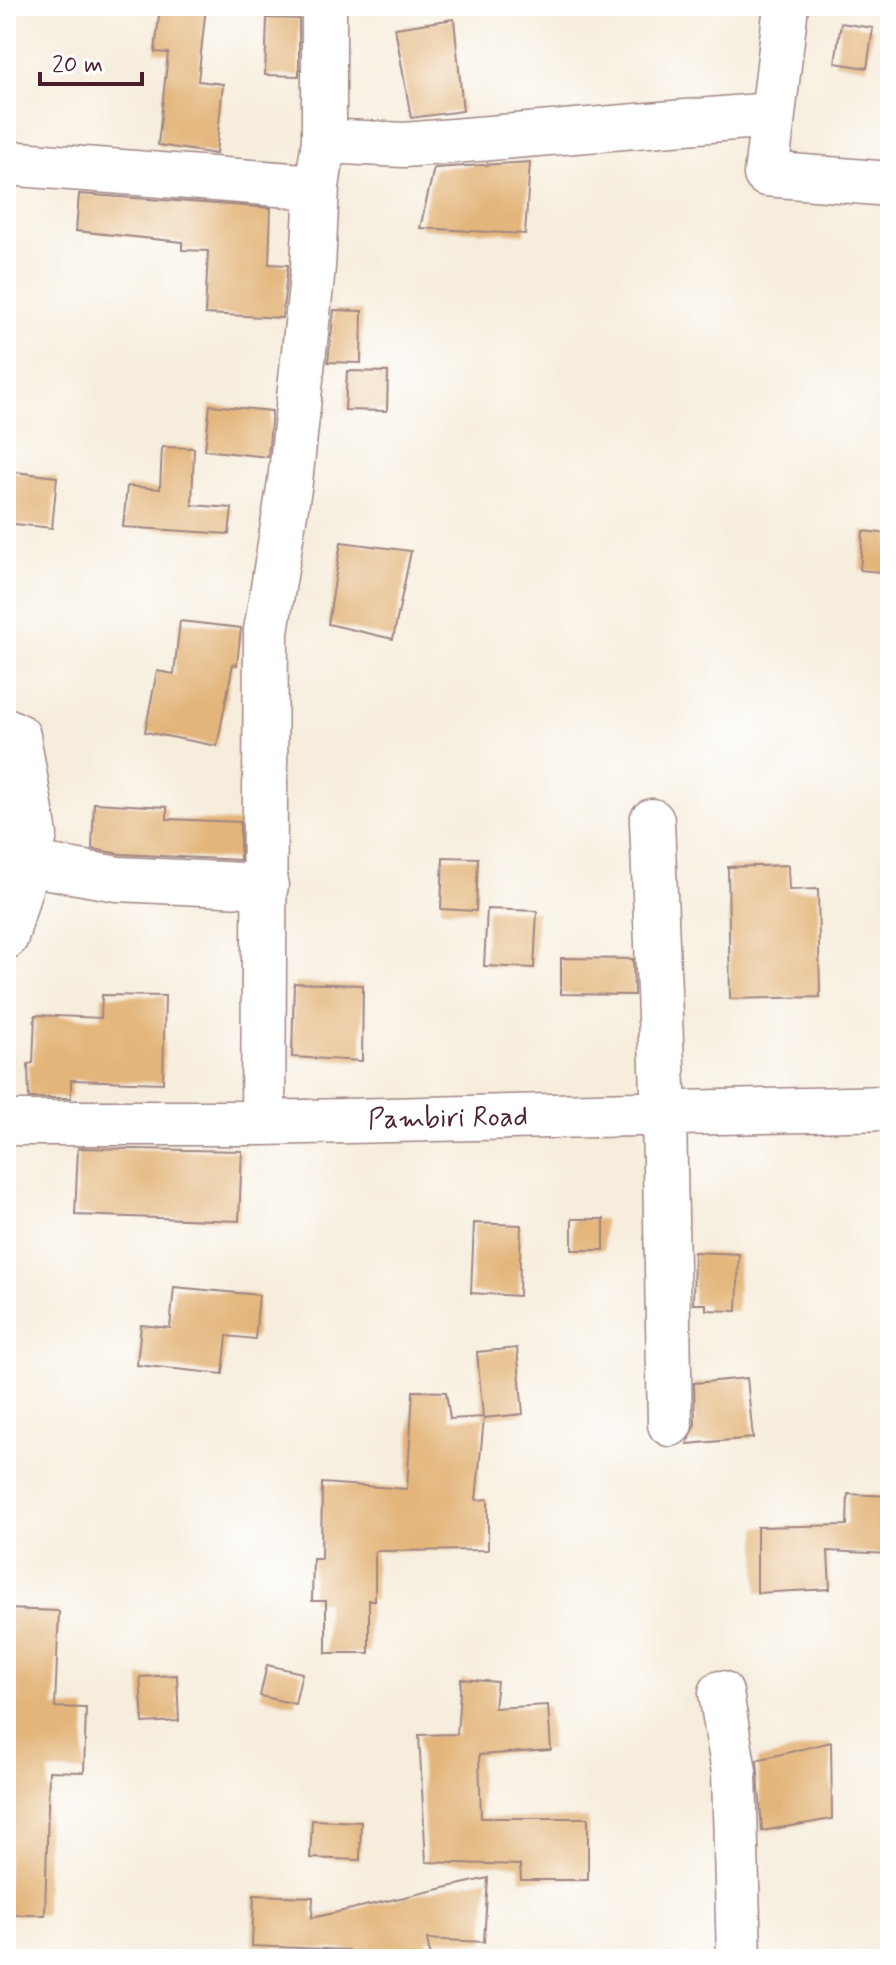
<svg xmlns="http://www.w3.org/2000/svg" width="896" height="1965" viewBox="0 0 896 1965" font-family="Mynerve,sans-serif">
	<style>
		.building { fill: #e3b57a }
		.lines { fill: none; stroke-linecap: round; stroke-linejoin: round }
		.minor-casing { stroke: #a08684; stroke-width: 47 }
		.minor { stroke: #fff; stroke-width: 44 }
		.labels { text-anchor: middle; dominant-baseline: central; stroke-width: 7; stroke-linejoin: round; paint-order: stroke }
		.street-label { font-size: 28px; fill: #4a1f2b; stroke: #fff }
	</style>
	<rect width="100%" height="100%" fill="#fff"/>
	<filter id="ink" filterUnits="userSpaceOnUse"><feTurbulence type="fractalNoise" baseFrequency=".0125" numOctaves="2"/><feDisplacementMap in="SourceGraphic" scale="16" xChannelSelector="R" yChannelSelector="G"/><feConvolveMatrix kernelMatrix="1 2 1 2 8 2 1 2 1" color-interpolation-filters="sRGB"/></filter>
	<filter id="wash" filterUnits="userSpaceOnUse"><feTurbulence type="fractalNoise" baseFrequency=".006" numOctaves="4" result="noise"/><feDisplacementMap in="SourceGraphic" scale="32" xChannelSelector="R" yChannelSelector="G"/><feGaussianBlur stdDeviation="1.8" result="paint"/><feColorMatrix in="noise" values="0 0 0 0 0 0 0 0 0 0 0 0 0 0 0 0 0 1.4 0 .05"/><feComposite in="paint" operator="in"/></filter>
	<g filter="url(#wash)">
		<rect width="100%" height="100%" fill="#f6eddc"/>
		<g id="blocks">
			<!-- building -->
			<path class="building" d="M 160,6 L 206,6 L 198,81 L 223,84 L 216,154 L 158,145 L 168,53 L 155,52 Z
				M 267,18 L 299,19 L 299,76 L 265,75 Z
				M 454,19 L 463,111 L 411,118 L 395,28 Z
				M 841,23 L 873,28 L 867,68 L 835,63 Z
				M 530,162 L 525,234 L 420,228 L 434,168 Z
				M 79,194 L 271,208 L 269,264 L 288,265 L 282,318 L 205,314 L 208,251 L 182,250 L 182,242 L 76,231 Z
				M 334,310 L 362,311 L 361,363 L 328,362 Z
				M 347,371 L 388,372 L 387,411 L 345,410 Z
				M 210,405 L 272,411 L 268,457 L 205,450 Z
				M 162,447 L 194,448 L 192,505 L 232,508 L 229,534 L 123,527 L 127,486 L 160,489 Z
				M 6,471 L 57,477 L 52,528 L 6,523 Z
				M 863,531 L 890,534 L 890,573 L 860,570 Z
				M 341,542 L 411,551 L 393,639 L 328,624 Z
				M 180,621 L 241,628 L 237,665 L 233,664 L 217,746 L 145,732 L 157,671 L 174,674 Z
				M 94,803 L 167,807 L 167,819 L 240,822 L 240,860 L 121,854 L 92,849 Z
				M 443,857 L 478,858 L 476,911 L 441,909 Z
				M 788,865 L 789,890 L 818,889 L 820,997 L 730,999 L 728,867 Z
				M 487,909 L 537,911 L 534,968 L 484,966 Z
				M 561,958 L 633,959 L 634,995 L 561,994 Z
				M 294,983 L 363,985 L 362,1061 L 292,1057 Z
				M 102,995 L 165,996 L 163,1083 L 71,1080 L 71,1098 L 29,1098 L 28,1064 L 33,1063 L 35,1015 L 101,1018 Z
				M 78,1148 L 242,1151 L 239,1221 L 75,1215 Z
				M 572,1219 L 604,1219 L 604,1250 L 572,1250 Z
				M 474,1223 L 521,1225 L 519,1296 L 471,1293 Z
				M 694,1252 L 739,1254 L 737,1311 L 706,1310 L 706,1304 L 693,1304 Z
				M 174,1287 L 259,1295 L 255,1339 L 227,1336 L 223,1374 L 137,1365 L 141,1325 L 170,1328 Z
				M 517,1348 L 523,1414 L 484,1418 L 476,1500 L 488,1499 L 488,1550 L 375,1551 L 375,1600 L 369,1600 L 369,1653 L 326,1653 L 326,1601 L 312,1601 L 313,1559 L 321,1559 L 322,1483 L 407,1489 L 413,1391 L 446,1392 L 450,1419 L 483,1417 L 477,1352 Z
				M 747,1378 L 753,1438 L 687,1444 L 695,1424 L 694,1383 Z
				M 848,1494 L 890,1496 L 890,1554 L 828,1551 L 830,1589 L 757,1593 L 757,1527 L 847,1525 Z
				M 6,1609 L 59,1611 L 55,1707 L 86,1708 L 84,1772 L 49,1771 L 45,1915 L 6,1915 L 12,1659 L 6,1658 Z
				M 267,1665 L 302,1673 L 295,1704 L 260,1696 Z
				M 177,1675 L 179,1721 L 143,1723 L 140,1677 Z
				M 461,1679 L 497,1682 L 494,1708 L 548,1705 L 551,1750 L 479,1755 L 481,1818 L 588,1818 L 588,1880 L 521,1880 L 520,1865 L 426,1862 L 419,1735 L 457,1734 Z
				M 831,1742 L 832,1819 L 762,1831 L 757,1760 Z
				M 312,1820 L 361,1822 L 360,1860 L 310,1858 Z
				M 488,1878 L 484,1942 L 427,1939 L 431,1959 L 350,1959 L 348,1950 L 252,1946 L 254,1895 L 313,1897 L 312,1918 Z"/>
		</g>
	</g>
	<g filter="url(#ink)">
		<use href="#blocks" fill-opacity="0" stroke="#a08684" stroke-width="2"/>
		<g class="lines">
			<!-- minor casing -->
			<g class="minor-casing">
				<path id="minor" d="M 786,6 L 766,174 L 890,184
					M 324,141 L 404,145 L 771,115
					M 6,163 L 317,187
					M 6,730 L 18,736 L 35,835 L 6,937
					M 652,821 L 664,1114 L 670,1424
					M 27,863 L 118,879 L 266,886
					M 6,1123 L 263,1123 L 890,1108
					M 263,1123 L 266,631 L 290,482 L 313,267 L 317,187 L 324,141 L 324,6
					M 721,1693 L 734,1772 L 739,1959"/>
			</g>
			<!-- minor -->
			<use href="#minor" class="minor"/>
		</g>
	</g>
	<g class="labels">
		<!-- street labels -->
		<g class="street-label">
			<text transform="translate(448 1119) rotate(-1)">Pambiri Road</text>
		</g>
	</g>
	<!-- margin -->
	<rect width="896" height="1965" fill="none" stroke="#fff" stroke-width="32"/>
	<!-- scale -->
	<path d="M40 72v12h102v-12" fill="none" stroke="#4a1f2b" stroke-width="4"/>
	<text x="52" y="72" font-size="24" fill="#4a1f2b" stroke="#ffffff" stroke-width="6" paint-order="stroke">20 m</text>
</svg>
